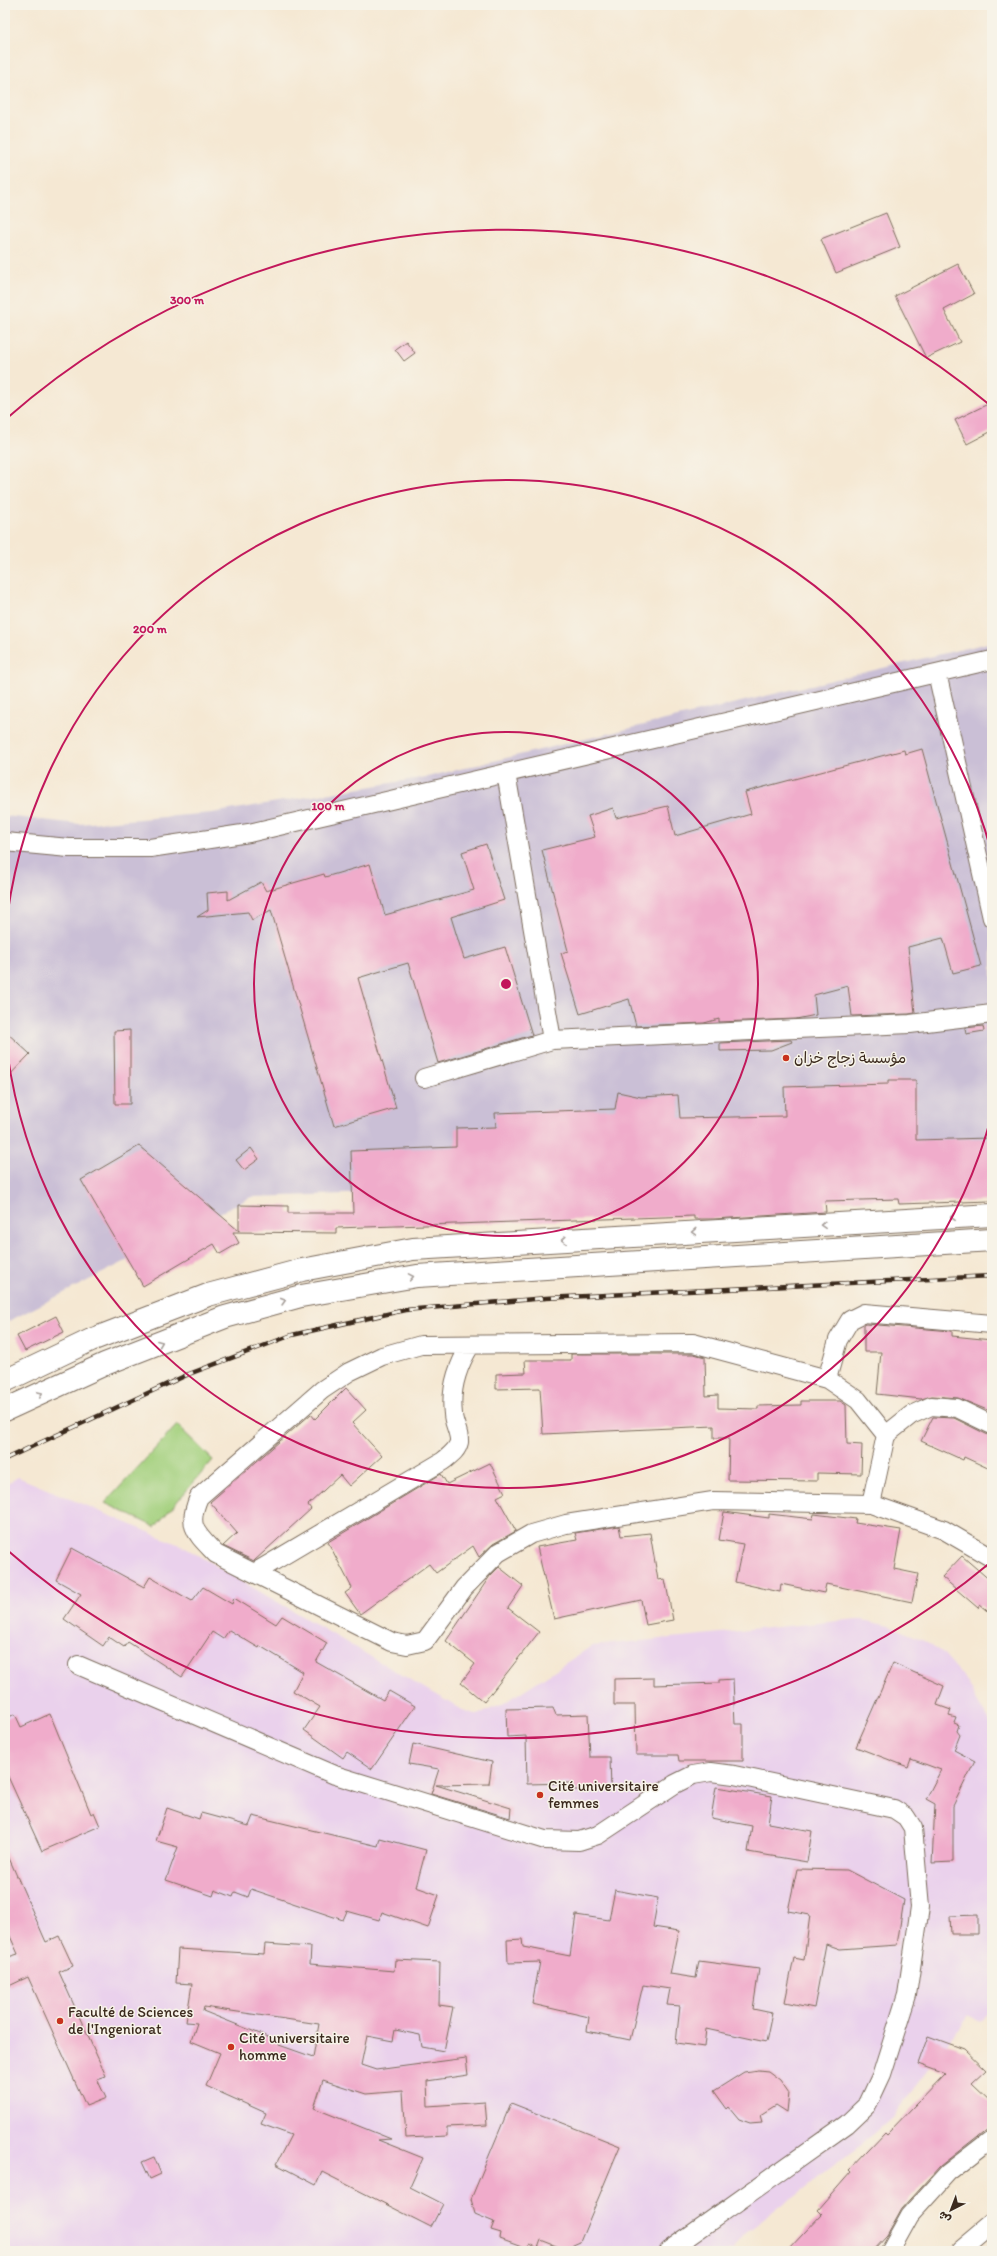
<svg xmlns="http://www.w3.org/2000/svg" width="997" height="2256" viewBox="0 0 997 2256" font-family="Itim,'Playpen Sans Arabic',sans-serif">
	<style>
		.built { fill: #ead1ec }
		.industrial { fill: #cabfd6 }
		.green { fill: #a3d07d; stroke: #6f7d4e }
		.building { fill: #f0accb; fill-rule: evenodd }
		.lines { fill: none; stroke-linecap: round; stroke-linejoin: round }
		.minor-casing { stroke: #7c6c5d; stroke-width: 20 }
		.major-casing { stroke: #7c6c5d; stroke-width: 24 }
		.minor { stroke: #fff; stroke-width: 18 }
		.major { stroke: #fff; stroke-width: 22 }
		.rail-casing { stroke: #3b2a1e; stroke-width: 4.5 }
		.rail { stroke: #f7f3e8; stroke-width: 3; stroke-dasharray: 9; stroke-linecap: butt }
		.oneway { stroke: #a79f9a }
		.ring { fill: none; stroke: #c2185b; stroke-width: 2 }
		.poi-dot { fill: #c8321e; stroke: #f7f3e8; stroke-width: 1.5 }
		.labels { text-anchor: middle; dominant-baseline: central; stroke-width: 3; stroke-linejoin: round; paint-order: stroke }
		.poi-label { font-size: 15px; fill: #3b2a1e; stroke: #f7f3e8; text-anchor: start }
		.centre { fill: #c2185b; stroke: #f7f3e8; stroke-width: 2 }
		.ring-label { font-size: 12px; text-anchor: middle; font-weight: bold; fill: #c2185b; stroke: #f7f3e8; stroke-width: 3; stroke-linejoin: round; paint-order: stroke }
	</style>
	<rect width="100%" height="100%" fill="#f7f3e8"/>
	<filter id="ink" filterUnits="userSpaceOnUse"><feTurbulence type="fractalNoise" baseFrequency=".025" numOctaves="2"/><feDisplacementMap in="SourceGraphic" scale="8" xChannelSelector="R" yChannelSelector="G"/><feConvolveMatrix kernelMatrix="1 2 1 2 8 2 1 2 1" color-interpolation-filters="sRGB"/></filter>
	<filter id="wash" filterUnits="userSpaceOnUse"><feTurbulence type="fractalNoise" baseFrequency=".012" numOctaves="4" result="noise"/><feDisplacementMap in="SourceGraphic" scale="16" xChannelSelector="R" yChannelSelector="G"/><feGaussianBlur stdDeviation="0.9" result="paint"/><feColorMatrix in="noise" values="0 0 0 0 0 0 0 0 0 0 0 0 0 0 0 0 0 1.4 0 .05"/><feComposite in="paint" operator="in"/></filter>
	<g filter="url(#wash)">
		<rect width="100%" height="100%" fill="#f5e8d3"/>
		<!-- built -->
		<path class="built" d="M 18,1477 L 182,1546 L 460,1709 L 477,1715 L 501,1705 L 592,1646 L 858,1619 L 889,1626 L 924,1640 L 942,1652 L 962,1675 L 992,1726 L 992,2006 L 980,2022 L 969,2015 L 893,2116 L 858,2147 L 748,2231 L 732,2251 L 5,2251 L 5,1485 Z"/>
		<!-- industrial -->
		<path class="industrial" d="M 992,642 L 992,1174 L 251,1197 L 5,1323 L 5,816 L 79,824 L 212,813 L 427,777 Z"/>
		<!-- green -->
		<path class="green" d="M 177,1425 L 213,1460 L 155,1527 L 105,1503 Z"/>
		<g id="blocks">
			<!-- building -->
			<path class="building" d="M 886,213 L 900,247 L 836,273 L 821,239 Z
				M 958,264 L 974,294 L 944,310 L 960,342 L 926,358 L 895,296 Z
				M 406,341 L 415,353 L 404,361 L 395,349 Z
				M 992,402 L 992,431 L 967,444 L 955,420 Z
				M 922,749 L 981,966 L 953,973 L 943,938 L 908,947 L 915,1013 L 909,1014 L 852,1016 L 848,986 L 814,995 L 816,1015 L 796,1019 L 719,1022 L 719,1019 L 704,1023 L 636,1026 L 629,999 L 580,1014 L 561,953 L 568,951 L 542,850 L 595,837 L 588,816 L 613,808 L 616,818 L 668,806 L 675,836 L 751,814 L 745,792 L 904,750 L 905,754 Z
				M 486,844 L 504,900 L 451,917 L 464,959 L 505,947 L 532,1035 L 438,1063 L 408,963 L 358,978 L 396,1108 L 334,1126 L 271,910 L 252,920 L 248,912 L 197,917 L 208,910 L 207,893 L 228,891 L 228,900 L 261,882 L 266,891 L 324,874 L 325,877 L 370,864 L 385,915 L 474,890 L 462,852 Z
				M 983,1026 L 984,1031 L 966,1034 L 965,1028 Z
				M 130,1030 L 130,1104 L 115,1104 L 114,1031 Z
				M 5,1031 L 30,1054 L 5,1080 Z
				M 791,1040 L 792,1042 L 771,1050 L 720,1051 L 720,1043 Z
				M 888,1080 L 916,1080 L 916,1140 L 989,1138 L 991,1201 L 899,1204 L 898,1199 L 825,1201 L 826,1212 L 714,1219 L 694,1219 L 694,1216 L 336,1228 L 336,1233 L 233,1232 L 239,1243 L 220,1254 L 214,1244 L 143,1286 L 81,1180 L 139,1146 L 239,1231 L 239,1205 L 288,1206 L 288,1213 L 353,1213 L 351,1151 L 456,1147 L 456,1128 L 496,1127 L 495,1113 L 615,1109 L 618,1092 L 641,1097 L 678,1095 L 680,1118 L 785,1116 L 784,1087 L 888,1084 Z
				M 251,1148 L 259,1159 L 244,1170 L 236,1160 Z
				M 56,1316 L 64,1332 L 25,1351 L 17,1336 Z
				M 866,1324 L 952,1331 L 952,1336 L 992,1340 L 992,1412 L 958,1398 L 932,1396 L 921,1399 L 877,1394 L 881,1352 L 864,1352 L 864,1325 Z
				M 571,1354 L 694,1354 L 705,1357 L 706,1396 L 718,1395 L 718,1408 L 758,1409 L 758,1406 L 801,1405 L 801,1401 L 840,1401 L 846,1405 L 847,1444 L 862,1445 L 861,1474 L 817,1473 L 817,1481 L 728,1480 L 729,1438 L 714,1438 L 714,1426 L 543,1434 L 540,1388 L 496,1389 L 496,1374 L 526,1373 L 525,1360 L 571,1360 Z
				M 346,1388 L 366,1410 L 352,1423 L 382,1456 L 349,1486 L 340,1475 L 308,1505 L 311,1509 L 254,1561 L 223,1546 L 237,1533 L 210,1502 L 311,1414 L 315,1419 Z
				M 933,1417 L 954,1418 L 992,1437 L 992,1470 L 964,1457 L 963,1460 L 921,1441 Z
				M 490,1463 L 505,1493 L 497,1497 L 516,1531 L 493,1544 L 479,1557 L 473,1546 L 436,1573 L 429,1564 L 360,1614 L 345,1593 L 352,1588 L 328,1542 L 441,1474 L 447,1484 Z
				M 724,1512 L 769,1518 L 769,1514 L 813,1519 L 814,1514 L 856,1519 L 855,1523 L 901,1530 L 894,1569 L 918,1574 L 912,1602 L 826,1584 L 824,1593 L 781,1584 L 780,1592 L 735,1582 L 743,1544 L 719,1540 Z
				M 619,1526 L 621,1536 L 650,1533 L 658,1580 L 665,1579 L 673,1620 L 646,1625 L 641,1600 L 554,1619 L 537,1547 L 577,1540 L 575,1533 Z
				M 72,1548 L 144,1587 L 150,1577 L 192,1601 L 203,1587 L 232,1604 L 234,1598 L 276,1624 L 282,1616 L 327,1643 L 316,1662 L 383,1700 L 389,1691 L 415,1706 L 372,1769 L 347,1752 L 343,1758 L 304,1730 L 320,1707 L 293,1691 L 303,1672 L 260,1646 L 259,1648 L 229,1630 L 223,1639 L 212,1632 L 182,1677 L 128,1642 L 124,1647 L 109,1637 L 103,1646 L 64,1619 L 81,1594 L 56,1580 Z
				M 962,1556 L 992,1582 L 992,1615 L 980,1605 L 978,1608 L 942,1577 Z
				M 499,1567 L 523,1586 L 508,1608 L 539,1632 L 484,1702 L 461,1683 L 475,1664 L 446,1641 L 490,1576 Z
				M 893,1663 L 944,1686 L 937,1705 L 951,1710 L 949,1716 L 956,1718 L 954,1723 L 959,1725 L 957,1731 L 960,1735 L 954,1750 L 975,1761 L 953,1806 L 953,1862 L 932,1863 L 935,1804 L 926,1799 L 941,1770 L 911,1759 L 908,1767 L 856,1747 Z
				M 654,1678 L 654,1685 L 719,1683 L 719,1680 L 733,1679 L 735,1724 L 743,1724 L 743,1761 L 679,1761 L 678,1755 L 636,1755 L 635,1705 L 614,1705 L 614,1679 Z
				M 553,1708 L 556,1715 L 588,1714 L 590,1757 L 610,1757 L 611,1790 L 570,1790 L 570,1783 L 527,1784 L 526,1736 L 507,1737 L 506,1709 Z
				M 15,1714 L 21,1727 L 50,1714 L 91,1814 L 94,1812 L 100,1826 L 42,1851 L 5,1770 L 5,1719 Z
				M 413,1744 L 492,1762 L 489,1784 L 436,1785 L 511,1808 L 510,1818 L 431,1794 L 439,1769 L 409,1764 Z
				M 716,1787 L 772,1796 L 768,1823 L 812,1831 L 807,1862 L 748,1852 L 752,1826 L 711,1818 Z
				M 167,1808 L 199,1819 L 201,1813 L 249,1826 L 253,1816 L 378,1846 L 380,1838 L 426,1850 L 416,1887 L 439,1895 L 428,1928 L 382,1912 L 379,1920 L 347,1911 L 343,1920 L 251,1889 L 248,1897 L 235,1892 L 233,1897 L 215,1890 L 213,1896 L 166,1880 L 178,1847 L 156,1841 Z
				M 5,1849 L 46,1942 L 59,1936 L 73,1966 L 59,1972 L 106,2076 L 97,2079 L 106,2098 L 86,2106 L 28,1977 L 9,1986 L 5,1976 L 5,1958 L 18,1954 L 5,1925 Z
				M 797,1869 L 847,1870 L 904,1900 L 897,1945 L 840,1949 L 826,1944 L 814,2008 L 785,2002 L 794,1958 L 804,1960 L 810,1915 L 788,1911 Z
				M 615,1890 L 658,1898 L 653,1927 L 679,1931 L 670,1974 L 696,1978 L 699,1961 L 759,1969 L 753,2009 L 772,2013 L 766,2042 L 706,2029 L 704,2047 L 676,2043 L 680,2006 L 667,2005 L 670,1989 L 643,1985 L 630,2040 L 587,2031 L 589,2017 L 532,2004 L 540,1962 L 508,1963 L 507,1940 L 522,1939 L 523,1947 L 570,1956 L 576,1915 L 609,1920 Z
				M 978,1915 L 978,1934 L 951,1934 L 950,1916 Z
				M 265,1944 L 311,1947 L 310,1964 L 394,1971 L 395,1960 L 440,1962 L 439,2005 L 453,2007 L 444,2051 L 422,2047 L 420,2035 L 395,2030 L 393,2041 L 367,2036 L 361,2065 L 376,2070 L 466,2058 L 468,2075 L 427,2081 L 428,2106 L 485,2102 L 487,2125 L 447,2127 L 447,2136 L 406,2138 L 403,2091 L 366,2094 L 323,2080 L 314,2108 L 391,2139 L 378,2140 L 423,2158 L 410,2187 L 443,2204 L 431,2227 L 322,2172 L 316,2185 L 276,2164 L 291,2135 L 261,2124 L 266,2113 L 206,2086 L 220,2053 L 191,2041 L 197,2023 L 186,2022 L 192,1984 L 176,1983 L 178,1949 L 264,1954 ZM 204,2007 L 319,2024 L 313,2057 L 279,2045 L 280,2042 L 203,2011 Z
				M 928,2036 L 964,2049 L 986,2070 L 972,2083 L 992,2102 L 992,2125 L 940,2166 L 902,2208 L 887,2235 L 872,2251 L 787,2251 L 821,2215 L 817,2211 L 851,2172 L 849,2170 L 885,2132 L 887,2134 L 945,2074 L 918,2064 Z
				M 758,2070 L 768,2071 L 780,2080 L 789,2093 L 787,2112 L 776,2105 L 760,2115 L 762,2122 L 750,2123 L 739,2119 L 729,2107 L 727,2109 L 714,2091 L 744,2072 Z
				M 511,2103 L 620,2146 L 580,2242 L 564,2249 L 541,2240 L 538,2248 L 530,2244 L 527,2248 L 500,2238 L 501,2233 L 491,2230 L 494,2222 L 475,2214 L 471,2199 Z
				M 154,2157 L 161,2174 L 150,2179 L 142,2162 Z"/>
		</g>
	</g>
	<g filter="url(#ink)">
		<use href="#blocks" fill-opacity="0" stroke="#7c6c5d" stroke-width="1"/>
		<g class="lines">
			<!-- minor casing -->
			<g class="minor-casing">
				<path id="minor" d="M 937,673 L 992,918
					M 506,773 L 552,1040
					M 5,842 L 69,848 L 150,848 L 249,833 L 992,660
					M 424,1078 L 552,1040 L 910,1024 L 992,1014
					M 827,1379 L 838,1340 L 850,1320 L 864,1313 L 992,1324
					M 886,1435 L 858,1400 L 827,1379 L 693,1343 L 421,1345 L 382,1356 L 349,1372 L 322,1390 L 199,1497 C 186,1527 196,1533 216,1554 L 392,1642 L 407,1645 L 425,1641 L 464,1588 L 498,1553 L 531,1534 L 566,1524 L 713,1501 L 871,1504 L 944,1530 L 992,1558
					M 871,1504 L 886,1435 L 911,1415 L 931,1406 L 957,1408 L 992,1425
					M 254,1573 L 443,1461 C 450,1455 457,1451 459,1442 C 460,1433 453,1423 453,1414 C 450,1389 457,1367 470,1346
					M 78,1665 L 335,1775 L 545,1840 L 579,1841 L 598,1835 L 675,1784 L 693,1775 L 711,1772 L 734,1775 L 894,1809 L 906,1817 L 913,1828 L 920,1907 L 907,1995 L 882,2074 L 868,2104 L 847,2124 L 668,2251
					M 890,2251 L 910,2215 L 948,2173 L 992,2139
					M 960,2251 L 992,2224"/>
			</g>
			<!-- major casing -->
			<g class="major-casing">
				<path id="major" d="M 5,1381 L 91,1340 L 208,1295 L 302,1270 L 413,1249 L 992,1215
					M 5,1410 L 105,1364 L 225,1317 L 301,1296 L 417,1276 L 992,1240"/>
			</g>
			<!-- minor -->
			<use href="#minor" class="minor"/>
			<!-- major -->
			<use href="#major" class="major"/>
			<!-- rail casing -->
			<g class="rail-casing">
				<path id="rail" d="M 5,1459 L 189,1374 L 292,1335 L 405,1310 L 546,1298 L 992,1276"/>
			</g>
			<!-- rail -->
			<use href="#rail" class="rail"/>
		</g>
		<!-- one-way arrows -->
		<defs><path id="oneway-chevron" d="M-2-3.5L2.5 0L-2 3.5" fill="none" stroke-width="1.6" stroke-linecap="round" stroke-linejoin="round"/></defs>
		<g class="oneway">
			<use href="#oneway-chevron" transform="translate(953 1217) rotate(177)"/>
			<use href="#oneway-chevron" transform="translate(823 1225) rotate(177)"/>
			<use href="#oneway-chevron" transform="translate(694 1232) rotate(177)"/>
			<use href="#oneway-chevron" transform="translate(564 1240) rotate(177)"/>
			<use href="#oneway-chevron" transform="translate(411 1277) rotate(-10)"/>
			<use href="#oneway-chevron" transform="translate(283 1301) rotate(-16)"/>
			<use href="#oneway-chevron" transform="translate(160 1343) rotate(-21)"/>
			<use href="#oneway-chevron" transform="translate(40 1394) rotate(-25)"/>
		</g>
	</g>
	<!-- distance rings -->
	<g class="ring">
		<circle cx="506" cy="984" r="252"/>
		<path d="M992 1114A503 503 0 0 1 5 1032M5 936A503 503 0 0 1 992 854"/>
		<path d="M991 1562A755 755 0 0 1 6 1549M6 419A755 755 0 0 1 991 406"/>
	</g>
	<!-- markers -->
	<g class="poi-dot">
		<circle cx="786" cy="1058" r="4"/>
		<circle cx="540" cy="1795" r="4"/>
		<circle cx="60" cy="2021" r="4"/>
		<circle cx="231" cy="2047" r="4"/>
	</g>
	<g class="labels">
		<!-- poi labels -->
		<g class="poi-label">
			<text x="794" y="1058">مؤسسة زجاج خزان</text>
			<text x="548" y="1786">Cité universitaire<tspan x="548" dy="17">femmes</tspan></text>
			<text x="68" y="2012">Faculté de Sciences<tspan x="68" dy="17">de l'Ingeniorat</tspan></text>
			<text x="239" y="2038">Cité universitaire<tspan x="239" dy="17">homme</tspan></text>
		</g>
	</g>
	<circle cx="506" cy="984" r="6" class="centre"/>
	<g class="ring-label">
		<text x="187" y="304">300 m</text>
		<text x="150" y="633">200 m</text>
		<text x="328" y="810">100 m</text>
	</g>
	<!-- margin -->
	<rect width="997" height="2256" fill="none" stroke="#f7f3e8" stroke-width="20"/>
	<!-- north arrow -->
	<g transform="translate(951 2210) rotate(222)" stroke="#f7f3e8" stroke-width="3" paint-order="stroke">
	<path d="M0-3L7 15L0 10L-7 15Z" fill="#3b2a1e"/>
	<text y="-6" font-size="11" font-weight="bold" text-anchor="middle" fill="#3b2a1e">ش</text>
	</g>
</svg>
